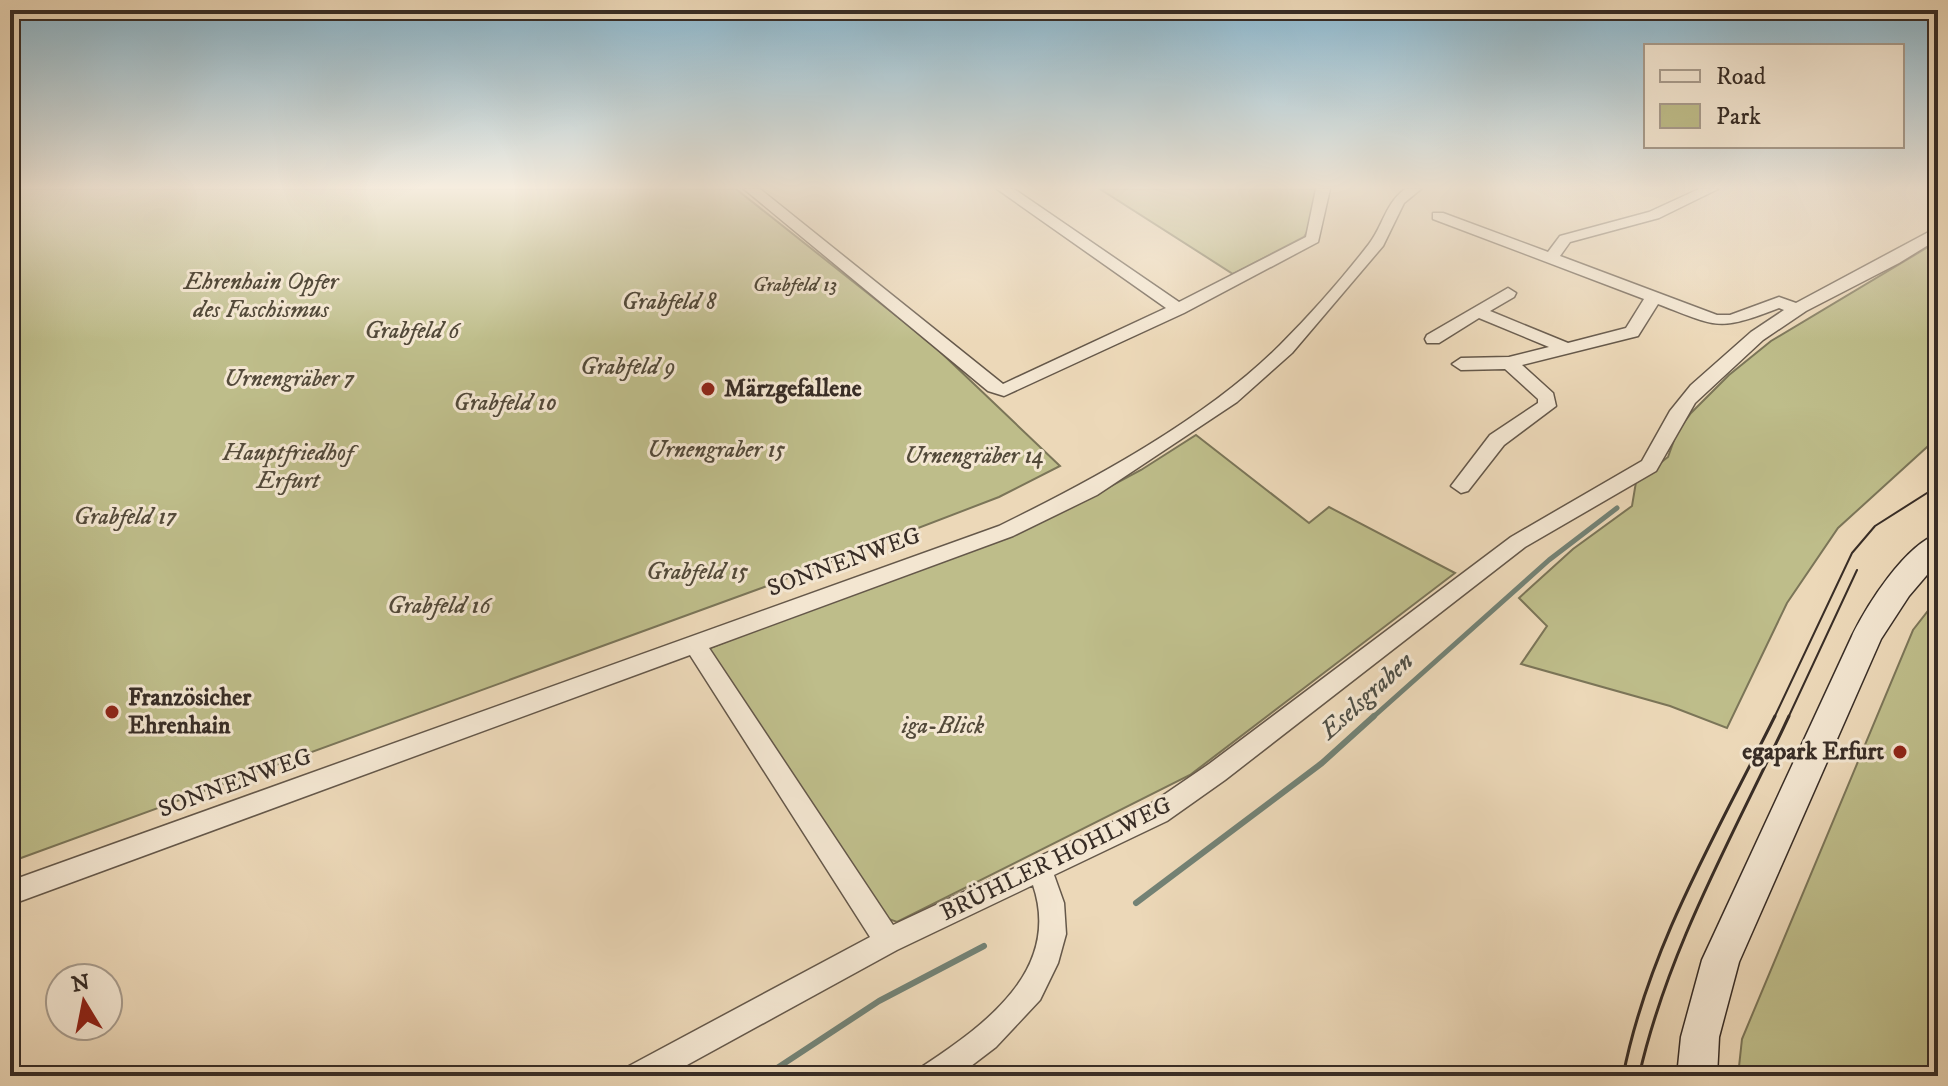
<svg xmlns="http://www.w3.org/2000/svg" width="1948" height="1086" viewBox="0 0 1948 1086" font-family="'IM FELL DW Pica',serif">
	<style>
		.green { fill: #bebd8a; stroke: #7b7558; stroke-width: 2 }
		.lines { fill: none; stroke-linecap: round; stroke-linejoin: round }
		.stream-far1 { stroke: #738275; stroke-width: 5 }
		.stream { stroke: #738275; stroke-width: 6 }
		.street-casing { stroke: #65584a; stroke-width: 3 }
		.secondary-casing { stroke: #382d26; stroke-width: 3 }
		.street { fill: #f3e6d1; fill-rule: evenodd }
		.secondary { fill: #f3e6d1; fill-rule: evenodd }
		.tram-far1 { stroke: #382d26; stroke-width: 2 }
		.tram { stroke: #382d26; stroke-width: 3 }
		.poi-dot { fill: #8f2418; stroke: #f3e6d1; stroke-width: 3 }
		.labels { text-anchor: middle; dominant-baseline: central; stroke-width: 6; stroke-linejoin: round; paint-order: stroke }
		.far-park-label { font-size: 20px; font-style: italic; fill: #534a3a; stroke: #f3e6d1 }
		.park-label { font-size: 24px; font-style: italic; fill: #534a3a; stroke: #f3e6d1 }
		.poi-label { font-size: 24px; font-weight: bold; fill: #382d26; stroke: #f3e6d1; text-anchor: start }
		.street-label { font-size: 24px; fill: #382d26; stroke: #f3e6d1 }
		.water-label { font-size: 26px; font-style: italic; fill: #505047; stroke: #f3e6d1 }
	</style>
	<rect width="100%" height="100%" fill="#ecd8b8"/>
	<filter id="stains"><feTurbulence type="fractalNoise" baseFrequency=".0025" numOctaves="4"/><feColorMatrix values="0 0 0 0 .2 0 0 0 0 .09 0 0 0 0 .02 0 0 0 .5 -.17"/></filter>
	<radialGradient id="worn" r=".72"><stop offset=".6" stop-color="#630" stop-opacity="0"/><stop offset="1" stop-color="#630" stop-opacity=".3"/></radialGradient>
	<!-- green -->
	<path class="green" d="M 10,189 L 736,189 L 932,344 L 1060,466 L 999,497 L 767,586 L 10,862 Z
		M 1100,189 L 1316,189 L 1310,227 L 1304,237 L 1233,274 Z
		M 1938,241 L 1938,437 L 1838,528 L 1787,603 L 1727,728 L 1670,706 L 1521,664 L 1547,626 L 1519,598 L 1573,549 L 1632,506 L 1636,482 L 1668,457 L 1677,432 L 1691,413 L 1729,375 L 1771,341 Z
		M 1196,435 L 1309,523 L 1329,507 L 1455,573 L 1190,775 L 897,922 L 883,917 L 708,656 L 710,648 L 1068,509 L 1141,470 Z
		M 1938,598 L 1938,1076 L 1738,1076 L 1742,1039 L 1913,630 Z"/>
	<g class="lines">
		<!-- stream-far1 -->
		<path class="stream-far1" d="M 1372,718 L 1549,560 L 1617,508"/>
		<!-- stream -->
		<path class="stream" d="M 1136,903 L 1322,763 L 1374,716
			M 765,1076 L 879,1001 L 984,946"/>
		<!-- street casing -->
		<g class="street-casing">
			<path id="street" d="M 744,189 L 760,189 L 1003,384 L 1166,308 L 997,189 L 1014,189 L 1179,302 L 1306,237 L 1316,189 L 1330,189 L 1318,242 L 1184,313 L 1004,396 L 988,391 Z
				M 1405,189 L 1421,189 L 1404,203 L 1383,246 L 1292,353 L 1237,402 L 1097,495 L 1013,536 L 709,648 L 893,925 L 1149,805 L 1209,764 L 1511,537 L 1642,461 L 1670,411 L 1691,385 L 1751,332 L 1784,310 L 1779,308 C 1717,332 1718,327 1658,304 L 1638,336 L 1522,365 L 1553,393 L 1556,406 L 1504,445 L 1468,491 L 1461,493 L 1451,486 L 1490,435 L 1538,403 L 1538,399 L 1505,369 L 1461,370 L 1452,364 L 1461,358 L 1509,357 L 1549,347 L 1479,318 L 1439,343 L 1427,343 L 1425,339 L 1427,335 L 1508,288 L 1516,293 L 1514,297 L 1490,311 L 1568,343 L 1626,328 L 1644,299 L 1433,219 L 1433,213 L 1443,213 L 1548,252 L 1560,236 L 1649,212 L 1699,189 L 1718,189 L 1659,218 L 1570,242 L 1560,256 L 1717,315 L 1730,315 L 1779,297 L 1796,303 L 1938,227 L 1938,239 L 1899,263 L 1806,311 L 1763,340 L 1695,403 L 1656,471 L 1525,547 L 1225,780 L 1167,821 L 1054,875 L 1064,903 L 1066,934 L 1058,963 L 1040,1000 L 996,1047 L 958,1076 L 919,1076 L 923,1066 C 985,1025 1062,970 1033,885 L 897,950 L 667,1076 L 625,1076 L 629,1066 L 870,937 L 690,655 L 10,905 L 10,881 L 999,526 C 1093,480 1206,419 1280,345 C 1311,314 1342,279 1369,244 C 1383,226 1385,204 1405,189 Z"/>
		</g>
		<!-- secondary casing -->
		<g class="secondary-casing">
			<path id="secondary" d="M 1938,534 L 1938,562 L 1909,596 L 1881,639 L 1739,962 L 1719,1037 L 1717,1076 L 1677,1076 L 1681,1037 L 1702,960 L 1852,636 C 1867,605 1905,545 1938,534 Z"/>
		</g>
		<!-- street -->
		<use href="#street" class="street"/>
		<!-- secondary -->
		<use href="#secondary" class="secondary"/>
		<!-- tram-far1 -->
		<path class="tram-far1" d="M 1774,718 L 1852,553 L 1875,526 L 1938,486
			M 1788,718 L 1857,570"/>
		<!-- tram -->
		<path class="tram" d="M 1623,1076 C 1648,948 1717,833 1775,716
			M 1639,1076 C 1668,948 1734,834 1789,716"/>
	</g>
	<!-- sky -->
	<linearGradient id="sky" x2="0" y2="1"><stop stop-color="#89b7cf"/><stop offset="0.55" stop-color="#f6eddf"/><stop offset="1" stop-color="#f6eddf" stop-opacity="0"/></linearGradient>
	<rect width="1948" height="341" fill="url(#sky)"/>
	<!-- markers -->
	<g class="poi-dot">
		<circle cx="708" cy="389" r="8"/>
		<circle cx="112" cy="712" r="8"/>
		<circle cx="1900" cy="752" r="8"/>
	</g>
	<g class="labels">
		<!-- far-park labels -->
		<g class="far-park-label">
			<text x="795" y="285">Grabfeld 13</text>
		</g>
		<!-- park labels -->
		<g class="park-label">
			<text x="261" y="282">Ehrenhain Opfer<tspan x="261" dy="28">des Faschismus</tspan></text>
			<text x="669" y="302">Grabfeld 8</text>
			<text x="412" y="331">Grabfeld 6</text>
			<text x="628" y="367">Grabfeld 9</text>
			<text x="289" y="379">Urnengräber 7</text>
			<text x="505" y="403">Grabfeld 10</text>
			<text x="716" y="450">Urnengraber 15</text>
			<text x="288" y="453">Hauptfriedhof<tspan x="288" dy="28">Erfurt</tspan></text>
			<text x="974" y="456">Urnengräber 14</text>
			<text x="125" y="517">Grabfeld 17</text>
			<text x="697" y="572">Grabfeld 15</text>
			<text x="439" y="606">Grabfeld 16</text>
			<text x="943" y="726">iga-Blick</text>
		</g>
		<!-- poi labels -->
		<g class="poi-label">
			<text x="724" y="389">Märzgefallene</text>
			<text x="128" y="698">Französicher<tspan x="128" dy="28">Ehrenhain</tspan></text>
			<text x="1884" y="752" text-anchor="end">egapark Erfurt</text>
		</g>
		<!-- street labels -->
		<g class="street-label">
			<text transform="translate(844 562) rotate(-20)">SONNENWEG</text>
			<text transform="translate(235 783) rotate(-20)">SONNENWEG</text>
			<text transform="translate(1056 859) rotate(-26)">BRÜHLER HOHLWEG</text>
		</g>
		<!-- water labels -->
		<g class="water-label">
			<text transform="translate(1367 696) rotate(-42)">Eselsgraben</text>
		</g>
	</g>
	<!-- margin -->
	<rect width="1948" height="1086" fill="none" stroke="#ecd8b8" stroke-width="40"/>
	<rect x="12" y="12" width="1924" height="1062" fill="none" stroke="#382d26" stroke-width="4"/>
	<rect x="20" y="20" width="1908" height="1046" fill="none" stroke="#382d26" stroke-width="2"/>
	<!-- legend -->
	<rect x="1644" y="44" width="260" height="104" fill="#f3e6d1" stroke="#a89c8d" stroke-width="2"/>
	<rect x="1660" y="70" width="40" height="12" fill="#f3e6d1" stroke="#a89c8d" stroke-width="2"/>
	<text x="1716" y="84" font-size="24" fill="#382d26">Road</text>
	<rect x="1660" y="104" width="40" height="24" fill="#bebd8a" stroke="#a89c8d" stroke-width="2"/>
	<text x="1716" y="124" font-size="24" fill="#382d26">Park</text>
	<!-- north arrow -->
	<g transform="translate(84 1002) rotate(350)"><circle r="38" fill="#f3e6d1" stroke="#a89c8d" stroke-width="2"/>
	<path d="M0-6L14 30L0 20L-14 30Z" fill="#8f2418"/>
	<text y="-12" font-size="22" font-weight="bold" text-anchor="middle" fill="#382d26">N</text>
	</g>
	<rect width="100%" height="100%" filter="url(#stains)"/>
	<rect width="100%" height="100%" fill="url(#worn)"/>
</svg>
